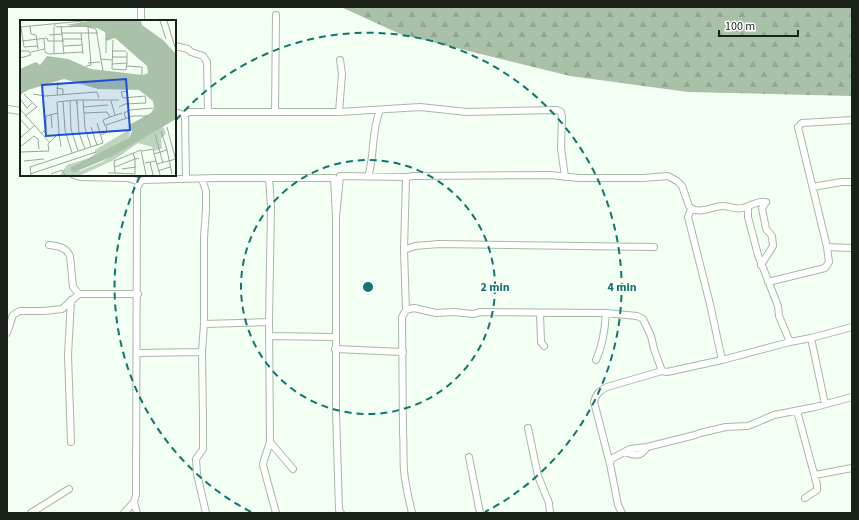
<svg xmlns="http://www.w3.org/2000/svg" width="859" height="520" viewBox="0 0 859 520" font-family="'Source Sans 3',sans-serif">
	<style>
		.forest { fill: url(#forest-firs) }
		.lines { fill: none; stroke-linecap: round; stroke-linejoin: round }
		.street-casing { stroke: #a6b9a5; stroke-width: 8 }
		.street { stroke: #fff; stroke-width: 6 }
		.ring { fill: none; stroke: #0f766e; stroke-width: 2; stroke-dasharray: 7 5 }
		.inset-road { fill: none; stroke: #9ba69b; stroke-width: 1 }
		.view { fill: #1d4ed8; fill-opacity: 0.15; stroke: #1d4ed8; stroke-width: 2 }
		.inset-edge { fill: none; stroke: #192119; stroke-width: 2 }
		.centre { fill: #0f766e; stroke: #fff; stroke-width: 2 }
		.ring-label { font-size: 12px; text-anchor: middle; font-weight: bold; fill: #0f766e; stroke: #fff; stroke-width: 3; stroke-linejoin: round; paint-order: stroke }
	</style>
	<defs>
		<pattern id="forest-firs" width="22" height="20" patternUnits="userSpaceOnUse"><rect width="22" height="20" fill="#a9c0a9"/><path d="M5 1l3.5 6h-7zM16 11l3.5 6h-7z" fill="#91a591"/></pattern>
	</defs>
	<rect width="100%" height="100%" fill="#f2fff2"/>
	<!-- forest -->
	<path class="forest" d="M 341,7 L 852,7 L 852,96 L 688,92 L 570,76 L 400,34 Z"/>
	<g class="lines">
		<!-- street casing -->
		<g class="street-casing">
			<path id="street" d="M 141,7 L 141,21
				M 175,46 L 188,49 L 191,52 L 203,56 L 207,62 L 208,112
				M 7,109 L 21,111
				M 175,112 L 184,115 L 189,112 L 339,112 L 420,107 L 467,112 L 557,110 L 561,112 L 562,117 L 561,148 L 565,177
				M 275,112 L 276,15
				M 339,112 L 342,74 L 340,60
				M 185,115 L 186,179
				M 74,175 L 80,177 L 128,178 L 140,182
				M 368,177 C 375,155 371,131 380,110
				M 406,177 L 404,250 L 406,310 L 402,317 L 403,433 C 404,445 403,458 404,470 C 405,485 409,499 412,513
				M 269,178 L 271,206 L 269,322 L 270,442 L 264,460 L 263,465 L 276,513
				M 202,179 L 206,191 L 206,209 L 204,238 L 204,324 L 202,352 L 203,419 L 203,449 L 196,459 L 197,474 L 206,513
				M 813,187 L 841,182 L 852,182
				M 748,207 L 748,217 L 758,255 L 778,306 L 779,316 L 790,342 L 811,338
				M 691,209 L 688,217 L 710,304 L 722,360
				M 336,217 L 336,413 L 339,510 L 341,513
				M 49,245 C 58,246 66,247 70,256 L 73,287 L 79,294
				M 827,247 L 798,127 L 802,123 L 852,120
				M 404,250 L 415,246 L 439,244 L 654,247
				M 768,282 L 825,268 L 829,262 L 827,247 L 852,248
				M 71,300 L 68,355 L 71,442
				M 406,310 L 414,308 L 436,313 L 454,312 L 473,314 L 481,312 L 606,313 L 637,316 L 643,319 L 651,336 L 654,349 L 662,371 L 667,372 L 722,360 L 790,342
				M 540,313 L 541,342 L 544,346
				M 204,324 L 269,322
				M 7,333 L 13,315 L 16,313 L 20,311 L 44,311 L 62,309 L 79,294 L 138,294
				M 269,336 L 335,337
				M 335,349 L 403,352
				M 137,353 L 202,352
				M 596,360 C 603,345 605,330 606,313
				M 825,404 L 811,338 L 852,327
				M 797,411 L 817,485 L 817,490 L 805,498
				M 528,428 L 538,476 L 549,503 L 550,513
				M 270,442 L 293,469
				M 625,452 C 635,456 641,457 647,447
				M 469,457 L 480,513
				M 610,464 L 594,402 C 596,394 599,391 607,387 L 662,371
				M 815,475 L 852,468
				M 134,502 L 137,513
				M 31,513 L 69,489
				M 124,513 L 134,502 L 136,495 L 137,188 L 140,182 L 143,180 L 217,178 L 334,178 L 336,217 L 340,176 L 406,177 L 414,176 L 550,175 L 579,178 L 643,178 L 668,176 L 677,181 L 682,186 L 689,206 C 697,216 713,206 723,206 C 729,206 735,210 742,208 C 750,207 757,200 766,202 L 762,208 L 766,229 L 772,236 L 773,246 L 761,265
				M 622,513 L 618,505 L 610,464 L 611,459 L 630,449 L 647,447 L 695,435 L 700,433 L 726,427 L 748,426 L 774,415 L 815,407 L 852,397"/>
		</g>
		<!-- street -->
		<use href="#street" class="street"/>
	</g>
	<!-- distance rings -->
	<g class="ring">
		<circle cx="368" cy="287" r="127"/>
		<path d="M251 512A254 254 0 0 1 140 176M176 120A254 254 0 1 1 485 512"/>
	</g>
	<!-- overview -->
	<g transform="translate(20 20)">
		<rect width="156" height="156" fill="#f2fff2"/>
		<path d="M 143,106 L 146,114 L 141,118 L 142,128 L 135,131 L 132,127 L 118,123 L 94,140 L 61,155 L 40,155 L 47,145 L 69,138 L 75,134 L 75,130 L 110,109 L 109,118 L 103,122 L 51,147 L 60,151 L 82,142 Z" fill="#bed4be"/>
		<path d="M 68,1 L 121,1 L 122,5 L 143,20 L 156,34 L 156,99 L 91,137 L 55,152 L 51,151 L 51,147 L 109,118 L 112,111 L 109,105 L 131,93 L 134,88 L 133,81 L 119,70 L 78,69 L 44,59 L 8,70 L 0,75 L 0,49 L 16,42 L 20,45 L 27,36 L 48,39 L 71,49 L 123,55 L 128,53 L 127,46 L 95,18 L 86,21 L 85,12 L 77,8 L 46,5 Z" fill="#a9c0a9"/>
		<path class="inset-road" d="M 140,1 L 146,19M 147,1 L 155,27M 34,4 L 37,7 L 66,6 L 76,9 L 83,51M 10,6 L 11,14 L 16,15 L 18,29M 41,6 L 44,34M 0,7 L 63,1M 1,7 L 4,27 L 18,26M 42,13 L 78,13M 61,13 L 63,34M 29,15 L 43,14M 24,19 L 25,32 L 29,34 L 63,32M 43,19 L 62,19M 93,20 L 92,49 L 106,50 L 107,43M 2,21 L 27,18 L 28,21 L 44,21M 44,26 L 62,25M 0,31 L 9,31 L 11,35 L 0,38M 92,31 L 106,31M 11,32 L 24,29M 86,33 L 86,17M 34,34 L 34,6M 92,37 L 107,37M 80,39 L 92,40M 68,43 L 80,42M 92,44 L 107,43 L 107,32M 66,46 L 71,45 L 68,7M 107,46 L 122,47 L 122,55M 36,68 L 43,69 L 43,75M 4,74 L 17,87 L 5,96M 13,74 L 25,76 L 77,72 L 79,78M 37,75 L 38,62M 103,78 L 101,72 L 108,71M 0,79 L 7,88 L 12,83M 63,80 L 65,108 L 71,127M 43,81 L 45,110 L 52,133M 50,81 L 51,109 L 58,131M 91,81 L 95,95M 57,84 L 59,113 L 65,129M 63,87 L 88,85M 99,87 L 105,84 L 126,83 L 125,76 L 103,78M 0,89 L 30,123M 64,93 L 87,92 L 90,97 L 102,93M 31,94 L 32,108M 0,99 L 10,110M 106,99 L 104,93 L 110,90 L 133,88M 86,105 L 113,96 L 128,96M 85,106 L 83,100 L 90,97M 71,107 L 77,125M 147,107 L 156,141M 141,111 L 147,130M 22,113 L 26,109 L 26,96 L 38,93M 39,113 L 41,127M 135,114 L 143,143M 81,115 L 87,112 L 86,105M 0,118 L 14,106M 0,127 L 14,116 L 18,119 L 19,129M 122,131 L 133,129 L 136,141M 0,132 L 29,131 L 28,124 L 39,113 L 37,82 L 56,80 L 57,84 L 57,80 L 99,80M 134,134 L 147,130 L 152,154M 4,141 L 24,139M 130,142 L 133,155M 125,143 L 136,141 L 140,155M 137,144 L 156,139M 95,147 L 115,139 L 113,133M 102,149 L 116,147M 138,151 L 150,147M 88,153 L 95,153 L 94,141 L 121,130 L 126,155M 95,153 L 115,154 L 115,139 L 119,138M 10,154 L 76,132M 31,154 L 42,150 L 45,155M 11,155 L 10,147 L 83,123 L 77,103"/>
		<path class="view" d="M 106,59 L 110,110 L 26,116 L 22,65 Z"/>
		<rect width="156" height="156" class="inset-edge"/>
	</g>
	<circle cx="368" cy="287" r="6" class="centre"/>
	<g class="ring-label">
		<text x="495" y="291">2 min</text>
		<text x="622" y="291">4 min</text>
	</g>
	<!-- border -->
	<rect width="859" height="520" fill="none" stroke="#192119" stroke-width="16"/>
	<!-- scale -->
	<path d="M719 30v6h79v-6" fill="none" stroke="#192119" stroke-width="2"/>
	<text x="725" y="30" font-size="12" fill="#192119" stroke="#ffffff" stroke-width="3" paint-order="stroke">100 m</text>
</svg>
